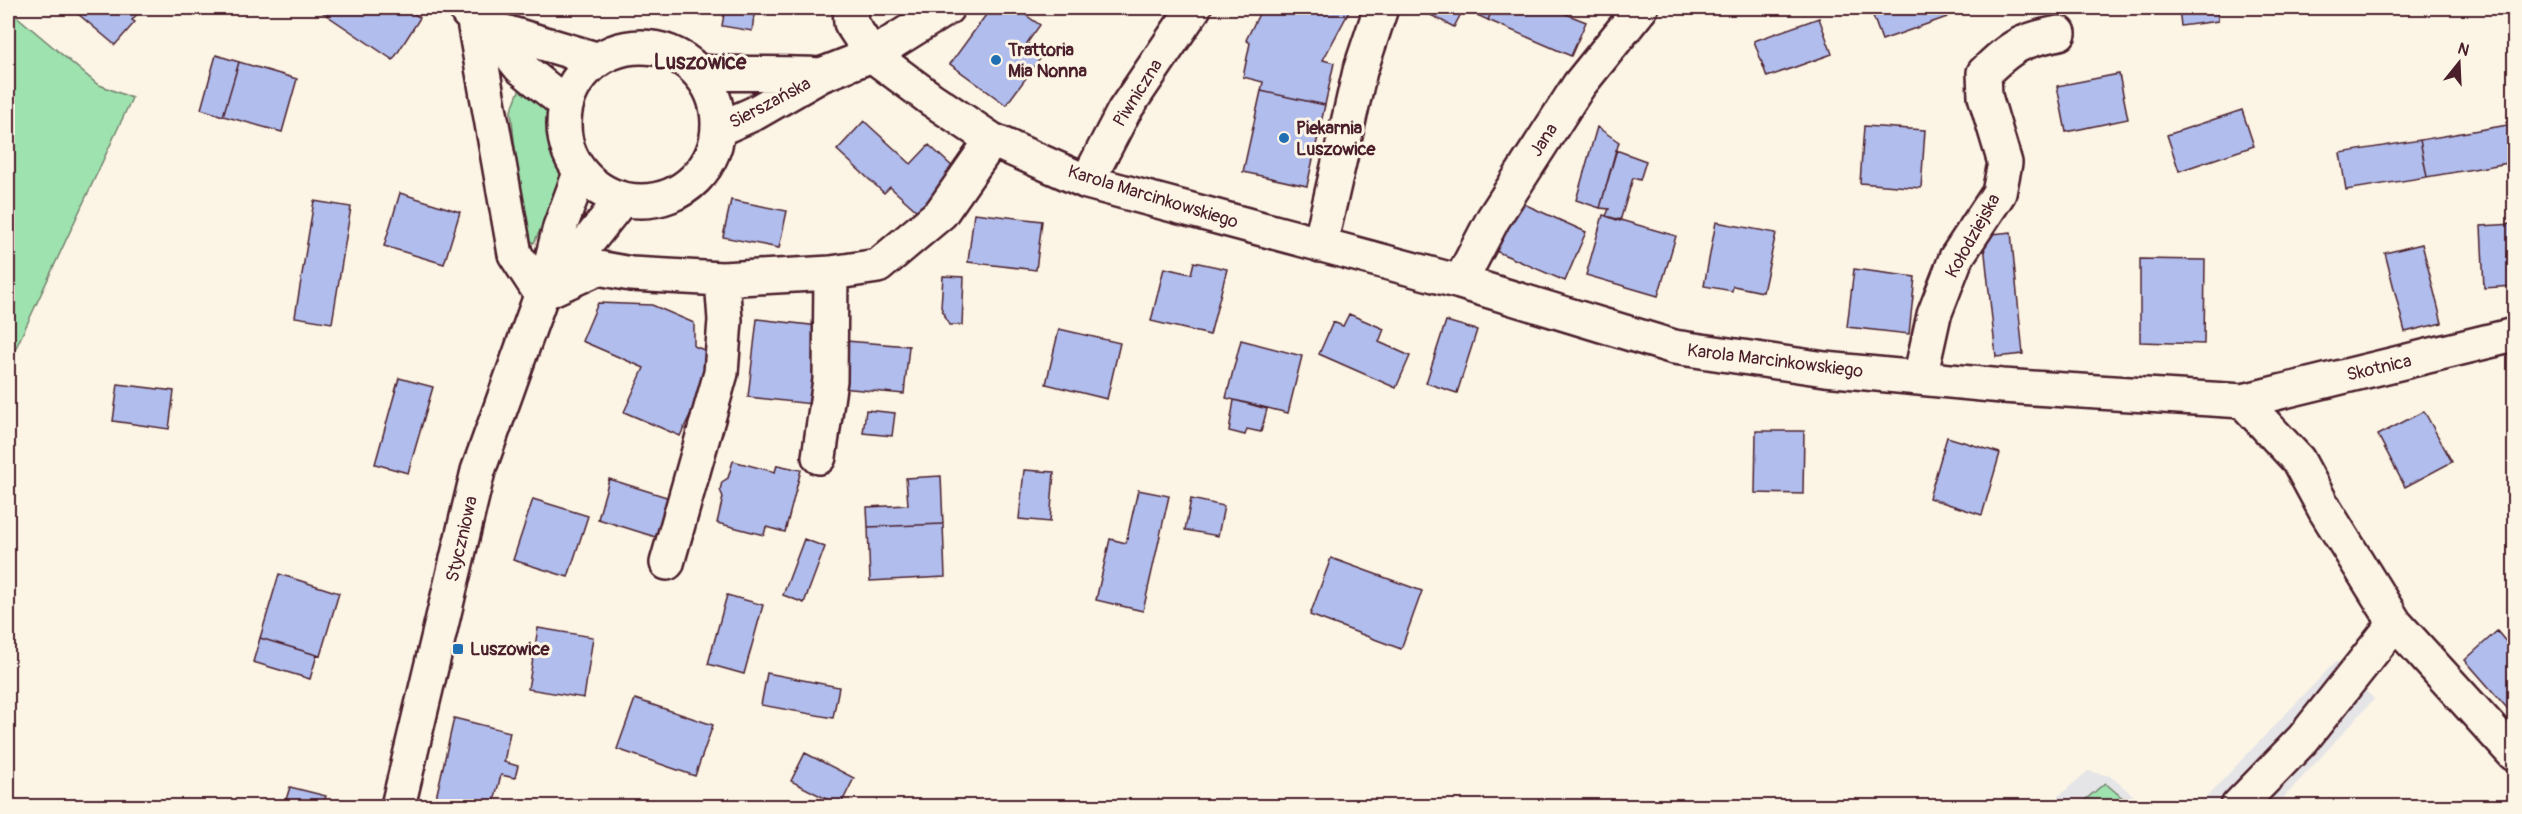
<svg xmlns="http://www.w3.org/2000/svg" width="2522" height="814" viewBox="0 0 2522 814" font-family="Pangolin,sans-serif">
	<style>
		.built { fill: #e5e4e7 }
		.green { fill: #9ee3af; stroke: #74816d; stroke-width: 1.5 }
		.building { fill: #b0bded; stroke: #4a1f2b; stroke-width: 1.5 }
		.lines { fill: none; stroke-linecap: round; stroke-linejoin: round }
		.minor-casing { stroke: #4a1f2b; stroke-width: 38 }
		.minor { stroke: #fcf5e5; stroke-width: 33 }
		.poi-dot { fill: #1f6fb2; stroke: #fcf5e5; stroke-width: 2 }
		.labels { text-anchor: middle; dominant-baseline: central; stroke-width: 6; stroke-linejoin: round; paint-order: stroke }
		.poi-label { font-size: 18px; font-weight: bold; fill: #4a1f2b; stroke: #fcf5e5; text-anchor: start }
		.street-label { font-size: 18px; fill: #4a1f2b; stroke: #fcf5e5 }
		.quarter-label { font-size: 21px; font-weight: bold; fill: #4a1f2b; stroke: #fcf5e5 }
	</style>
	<rect width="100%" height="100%" fill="#fcf5e5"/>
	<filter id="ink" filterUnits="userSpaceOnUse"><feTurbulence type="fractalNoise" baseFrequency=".0167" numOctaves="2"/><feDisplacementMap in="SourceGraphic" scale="12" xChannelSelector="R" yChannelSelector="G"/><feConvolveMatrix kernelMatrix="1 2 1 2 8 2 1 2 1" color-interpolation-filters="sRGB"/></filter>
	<g filter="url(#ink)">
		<!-- built -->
		<path class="built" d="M 2336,661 L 2374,699 L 2276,806 L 2198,806 Z
			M 2088,771 L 2110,776 L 2146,806 L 2047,806 Z"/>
		<!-- green -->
		<path class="green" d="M 8,9 L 97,84 L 132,98 L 8,365 Z
			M 522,83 C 541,100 565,136 564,164 C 562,188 544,221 534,243 L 524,237 L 511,111 Z
			M 2105,783 L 2132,806 L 2078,806 Z"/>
		<!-- building -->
		<path class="building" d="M 71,8 L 142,8 L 132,20 L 135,22 L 115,45 Z
			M 316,8 L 405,8 L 420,18 L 393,60 Z
			M 725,8 L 755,8 L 752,31 L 722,26 Z
			M 991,8 L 1015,8 L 1040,25 L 1027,43 L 1043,55 L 1006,105 L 950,64 Z
			M 1262,8 L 1351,8 L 1323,60 L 1334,63 L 1325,105 L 1261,91 L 1263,82 L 1243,77 L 1250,43 L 1246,40 Z
			M 1417,8 L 1464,8 L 1454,27 Z
			M 1493,8 L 1551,8 L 1586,22 L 1571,56 L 1488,20 Z
			M 1870,8 L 1943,8 L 1947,17 L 1882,40 Z
			M 2179,8 L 2217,8 L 2218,21 L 2181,26 Z
			M 1464,9 L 1464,8 L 1493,8 L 1488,20 Z
			M 1819,18 L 1832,54 L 1767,77 L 1754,41 Z
			M 216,55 L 239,62 L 223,116 L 201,109 Z
			M 239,62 L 297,79 L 282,132 L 223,116 Z
			M 2119,74 L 2128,119 L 2066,132 L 2057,86 Z
			M 1261,91 L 1325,105 L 1307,186 L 1243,172 Z
			M 2242,110 L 2254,146 L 2179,171 L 2167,135 Z
			M 864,121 L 911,164 L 929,145 L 956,170 L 918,212 L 890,187 L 884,193 L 837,150 Z
			M 2514,124 L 2514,162 L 2427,177 L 2420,140 Z
			M 1864,126 L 1925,130 L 1921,188 L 1860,183 Z
			M 1597,127 L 1619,142 L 1600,208 L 1576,200 Z
			M 2420,140 L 2427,177 L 2346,190 L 2340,153 Z
			M 1616,150 L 1646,161 L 1640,180 L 1633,178 L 1620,221 L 1606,216 L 1609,209 L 1600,208 Z
			M 400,193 L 460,212 L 444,264 L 384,246 Z
			M 1513,199 L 1586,232 L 1565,281 L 1491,249 Z
			M 731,200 L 787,211 L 779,248 L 723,237 Z
			M 314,201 L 351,207 L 332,323 L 295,317 Z
			M 974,213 L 1042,221 L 1036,270 L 968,262 Z
			M 1603,215 L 1676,236 L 1658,296 L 1586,275 Z
			M 1716,222 L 1776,233 L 1763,292 L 1733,286 L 1732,291 L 1704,286 Z
			M 2514,224 L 2514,286 L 2484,288 L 2481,226 Z
			M 2011,232 L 2023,354 L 1996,357 L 1983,235 Z
			M 2422,244 L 2442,323 L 2405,332 L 2385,253 Z
			M 2140,259 L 2205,260 L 2204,344 L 2140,342 Z
			M 1194,262 L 1227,269 L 1210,335 L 1151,321 L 1164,268 L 1191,274 Z
			M 1854,269 L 1915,277 L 1909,334 L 1847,327 Z
			M 943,276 L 964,277 L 962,325 L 949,325 L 941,307 Z
			M 598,303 L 652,305 L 694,323 L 694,346 L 714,354 L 699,388 L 702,390 L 680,436 L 624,412 L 644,368 L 582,341 Z
			M 1349,314 L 1384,329 L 1379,342 L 1410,356 L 1396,388 L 1319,354 L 1333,322 L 1343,326 Z
			M 757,319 L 819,326 L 812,404 L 748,397 Z
			M 1446,321 L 1477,330 L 1457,393 L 1426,383 Z
			M 1059,329 L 1120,343 L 1107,399 L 1046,384 Z
			M 1241,340 L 1302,356 L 1288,413 L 1226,398 Z
			M 846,341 L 909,346 L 904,394 L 841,388 Z
			M 399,378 L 433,387 L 408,473 L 375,464 Z
			M 118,384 L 174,391 L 169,429 L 113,421 Z
			M 1234,400 L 1267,409 L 1261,432 L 1247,429 L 1245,435 L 1229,431 Z
			M 866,410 L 895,413 L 892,436 L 863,433 Z
			M 2424,411 L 2452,462 L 2405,487 L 2378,435 Z
			M 1756,431 L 1804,431 L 1803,494 L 1755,493 Z
			M 1947,437 L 2000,453 L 1982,515 L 1929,498 Z
			M 733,461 L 775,472 L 777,465 L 801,470 L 785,532 L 766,527 L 764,535 L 717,523 L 723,497 L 720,490 L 722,482 L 728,478 Z
			M 1024,470 L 1054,472 L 1050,522 L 1019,519 Z
			M 941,476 L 943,524 L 868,527 L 867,507 L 908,505 L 906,478 Z
			M 609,479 L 673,499 L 662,539 L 598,519 Z
			M 1138,490 L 1169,496 L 1143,611 L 1096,600 L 1110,539 L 1126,543 Z
			M 533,499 L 588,516 L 568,577 L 513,560 Z
			M 1191,499 L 1224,506 L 1218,536 L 1185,530 Z
			M 943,524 L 945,577 L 870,581 L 868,527 Z
			M 804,539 L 825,547 L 804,603 L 783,595 Z
			M 1331,558 L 1422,591 L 1401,649 L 1310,615 Z
			M 279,574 L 339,593 L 320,656 L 260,638 Z
			M 727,595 L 763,605 L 744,674 L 708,664 Z
			M 538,628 L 593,637 L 584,698 L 528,689 Z
			M 2497,631 L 2514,651 L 2514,716 L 2465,660 Z
			M 260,638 L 317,655 L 310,679 L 253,662 Z
			M 767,673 L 839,687 L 833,718 L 761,705 Z
			M 635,699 L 713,725 L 695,776 L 617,749 Z
			M 454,718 L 510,732 L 504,762 L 518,766 L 515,778 L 501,775 L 493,806 L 471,806 L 436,798 Z
			M 805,753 L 854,778 L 840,806 L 791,781 Z
			M 290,787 L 326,796 L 323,806 L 284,806 Z"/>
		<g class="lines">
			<!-- minor casing -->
			<g class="minor-casing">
				<path id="minor" d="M 850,8 L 851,23 L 872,55 L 931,99 L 992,140 L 1087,182 L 1460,282 L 1674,347 L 1825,369 L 2002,386 L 2243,401 L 2514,335
					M 468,13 L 488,27 L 520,67 L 565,103
					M 473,16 L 515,254 L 541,294 L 598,268 L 631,274 L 722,279 L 831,273 L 878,266 L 941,213 L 992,140
					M 488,27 L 596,59
					M564 124a77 77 0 1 1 154 0a77 77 0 1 1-154 0Z
					M 701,72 C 741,75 781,72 821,75
					M 719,129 L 755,113 L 821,75 L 872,55 L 947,8
					M 1087,182 L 1124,111 L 1194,8
					M 1320,245 L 1360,71 L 1381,8
					M 547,279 L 584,247 L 622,199
					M 1460,282 L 1493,219 L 1579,85 L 1641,8
					M 1920,378 L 1934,315 L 1956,258 L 1999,193 L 2005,163 L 1985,96 L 1984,73 C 2011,46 2022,40 2059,33
					M 2243,401 L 2298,460 L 2325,510 L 2395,623 L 2514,754
					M 819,457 L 830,380 L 831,273
					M 667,563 L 721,373 L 725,320 L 722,279
					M 398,806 L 478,471 L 547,279 L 560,227 L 580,173
					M 2238,806 L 2303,739 L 2395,623"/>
			</g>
			<!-- minor -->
			<use href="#minor" class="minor"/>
		</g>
	</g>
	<!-- markers -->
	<g class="poi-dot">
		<circle cx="996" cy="60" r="6"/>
		<circle cx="1284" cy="138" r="6"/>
		<rect x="452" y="643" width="12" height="12" rx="3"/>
	</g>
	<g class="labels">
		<!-- poi labels -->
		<g class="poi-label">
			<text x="1008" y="50">Trattoria<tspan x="1008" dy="21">Mia Nonna</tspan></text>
			<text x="1296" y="128">Piekarnia<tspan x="1296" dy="21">Luszowice</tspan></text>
			<text x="470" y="649">Luszowice</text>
		</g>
		<!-- street labels -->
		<g class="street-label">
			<text transform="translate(1138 93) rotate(-58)">Piwniczna</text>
			<text transform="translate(770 103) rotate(-28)">Sierszańska</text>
			<text transform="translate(1544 140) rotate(-57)">Jana</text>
			<text transform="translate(1153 197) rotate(17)">Karola Marcinkowskiego</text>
			<text transform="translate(1973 236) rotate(-61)">Kołodziejska</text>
			<text transform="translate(1775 361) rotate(7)">Karola Marcinkowskiego</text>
			<text transform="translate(2379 368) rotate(-13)">Skotnica</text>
			<text transform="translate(462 539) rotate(-77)">Styczniowa</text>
		</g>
		<!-- quarter labels -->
		<g class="quarter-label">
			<text x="700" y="62">Luszowice</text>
		</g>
	</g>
	<!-- margin -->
	<rect width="2522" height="814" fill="none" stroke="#fcf5e5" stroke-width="30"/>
	<rect x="15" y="15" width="2492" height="784" fill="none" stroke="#4a1f2b" stroke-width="2" filter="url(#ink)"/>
	<!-- north arrow -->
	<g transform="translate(2459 63) rotate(18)" stroke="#fcf5e5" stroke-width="4.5" paint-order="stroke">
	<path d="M0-4.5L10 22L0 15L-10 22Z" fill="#4a1f2b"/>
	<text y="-9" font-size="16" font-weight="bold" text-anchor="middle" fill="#4a1f2b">N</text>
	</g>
</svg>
